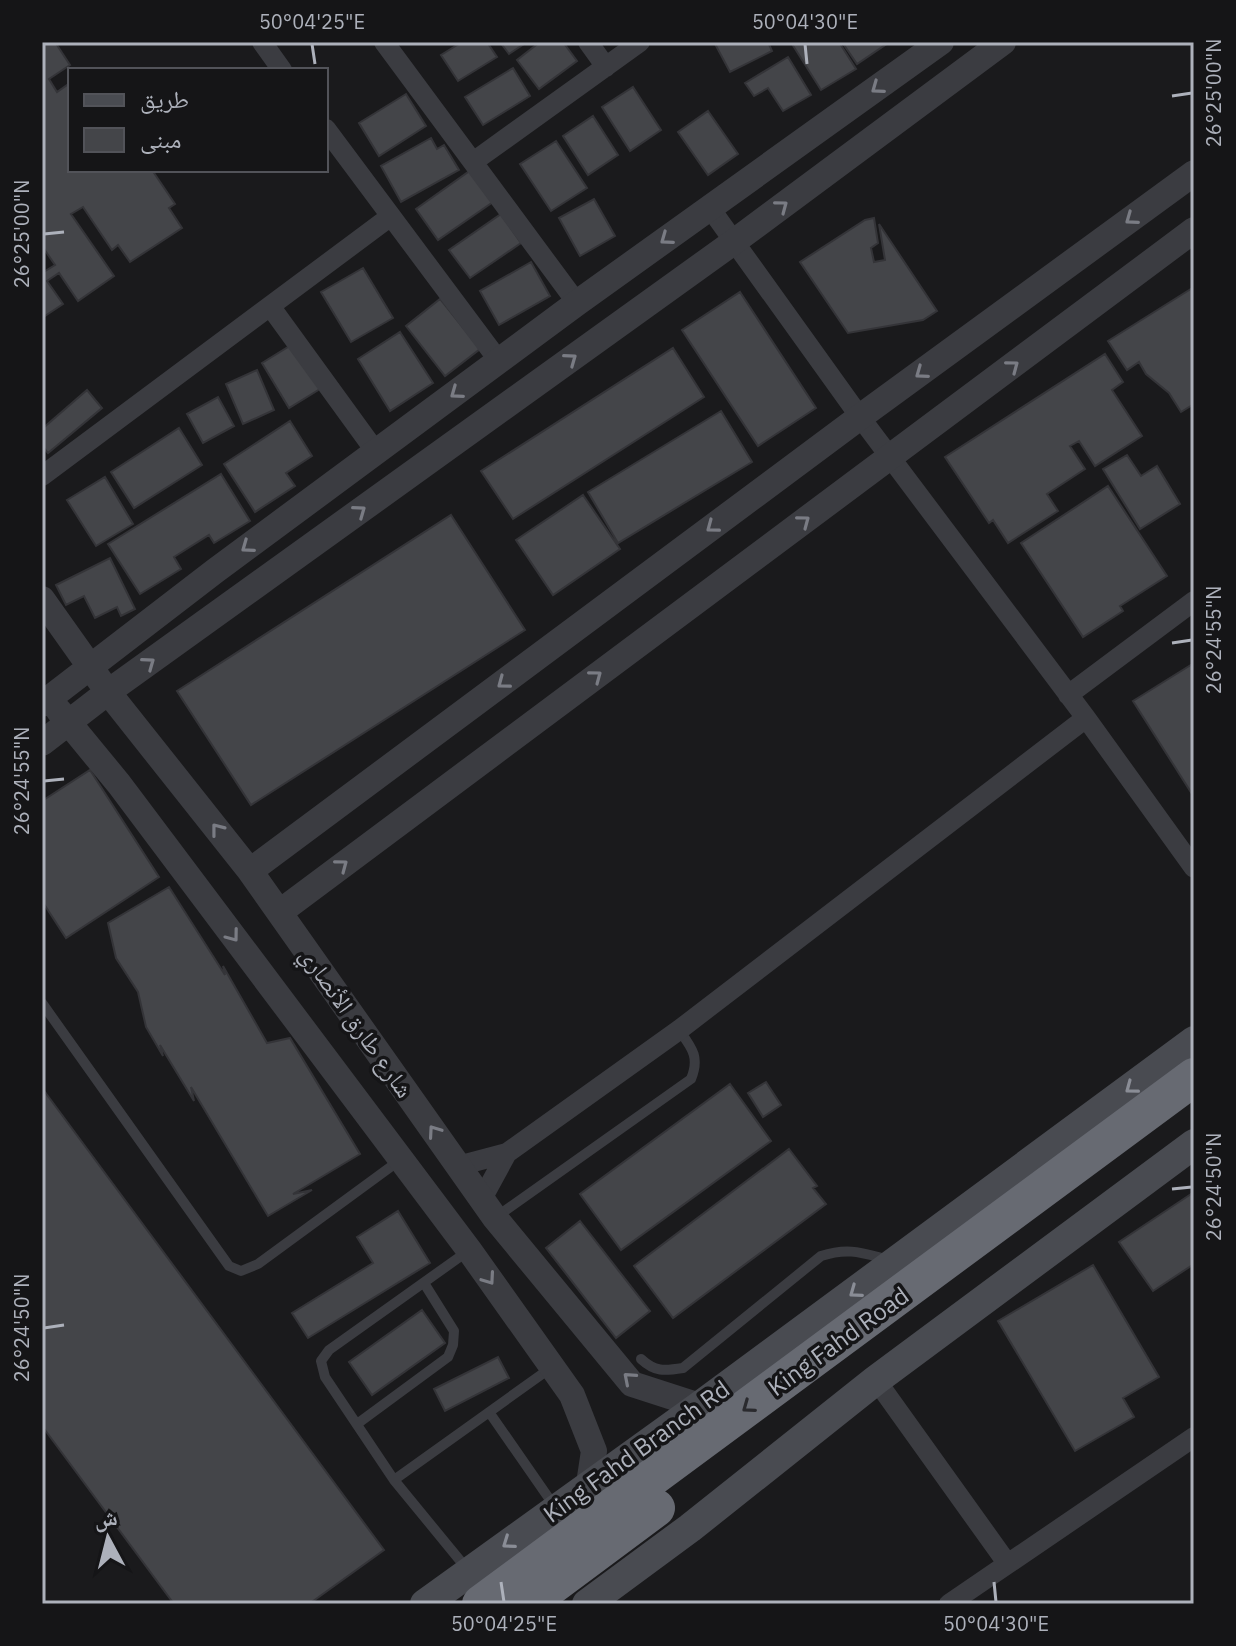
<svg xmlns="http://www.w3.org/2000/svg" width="1236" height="1646" viewBox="0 0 1236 1646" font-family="'IBM Plex Sans','Noto Naskh Arabic',sans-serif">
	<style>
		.building { fill: #444549; stroke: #343438; stroke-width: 2 }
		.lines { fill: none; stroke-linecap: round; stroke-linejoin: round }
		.service { stroke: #3b3c41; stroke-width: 10 }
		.minor { stroke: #3b3c41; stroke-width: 20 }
		.tertiary { stroke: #3b3c41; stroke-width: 26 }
		.secondary { stroke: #494b51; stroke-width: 30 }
		.motorway { stroke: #676a72; stroke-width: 38 }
		.oneway { stroke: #7a7c84 }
		.oneway2 { stroke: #8a8d96 }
		.oneway3 { stroke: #2a2a2e }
		.ticks { fill: none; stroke: #adb1bb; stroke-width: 3 }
		.labels { text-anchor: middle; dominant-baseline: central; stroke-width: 7; stroke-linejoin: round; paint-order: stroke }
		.street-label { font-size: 24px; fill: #adb1bb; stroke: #151517 }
		.neatline { fill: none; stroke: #adb1bb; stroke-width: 3 }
		.ticks-label { font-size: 20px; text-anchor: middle; fill: #adb1bb }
	</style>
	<rect width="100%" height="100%" fill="#1a1a1c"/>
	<!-- building -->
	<path class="building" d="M 42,42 L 55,42 L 70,65 L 49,79 L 57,92 L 70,83 L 70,170 L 152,170 L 175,204 L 169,208 L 182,228 L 130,262 L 118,245 L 112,250 L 83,207 L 71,214 L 114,276 L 78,301 L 59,273 L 47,281 L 63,304 L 42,318 L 42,273 L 55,265 L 42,246 Z
		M 462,42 L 487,42 L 497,57 L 458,81 L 441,55 Z
		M 500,42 L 527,42 L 509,54 Z
		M 540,42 L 563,42 L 577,61 L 539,89 L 517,60 Z
		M 714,42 L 768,42 L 772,51 L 730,72 Z
		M 796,42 L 839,42 L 856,69 L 821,90 L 792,44 Z
		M 842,42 L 887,42 L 888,43 L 857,64 Z
		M 788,57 L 811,95 L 783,111 L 768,88 L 754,96 L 745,83 Z
		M 513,68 L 530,96 L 483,125 L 465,97 Z
		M 633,87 L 661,130 L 630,151 L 602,107 Z
		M 406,94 L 426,126 L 379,156 L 359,123 Z
		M 708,111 L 738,154 L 708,175 L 678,132 Z
		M 593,116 L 618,155 L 588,175 L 563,136 Z
		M 431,138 L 437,149 L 444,145 L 459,170 L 401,202 L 381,166 Z
		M 556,141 L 587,188 L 551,211 L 520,164 Z
		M 471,170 L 493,202 L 438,240 L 416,209 Z
		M 594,199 L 615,236 L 580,256 L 559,218 Z
		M 501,214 L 521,243 L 470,278 L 449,250 Z
		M 874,218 L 878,243 L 871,248 L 874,262 L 885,260 L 879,224 L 937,311 L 923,320 L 848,333 L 800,262 L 865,220 Z
		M 531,262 L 550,296 L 499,325 L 480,291 Z
		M 363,268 L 393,318 L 351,342 L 321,292 Z
		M 1194,287 L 1194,404 L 1181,412 L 1169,393 L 1146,374 L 1139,362 L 1127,370 L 1108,341 Z
		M 740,292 L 816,408 L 758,446 L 682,330 Z
		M 440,299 L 480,349 L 445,376 L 406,326 Z
		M 400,332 L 433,383 L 390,411 L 358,359 Z
		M 293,344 L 320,389 L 289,408 L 262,363 Z
		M 673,348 L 704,397 L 513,519 L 481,471 Z
		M 1105,354 L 1123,382 L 1112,390 L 1142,436 L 1095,466 L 1079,441 L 1070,446 L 1085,469 L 1047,494 L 1058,511 L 1008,543 L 993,520 L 989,523 L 945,457 Z
		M 257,370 L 274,410 L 243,424 L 226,384 Z
		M 87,390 L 102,408 L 48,453 L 42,446 L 42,429 Z
		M 218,397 L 234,426 L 203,443 L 187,414 Z
		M 721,411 L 752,462 L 618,543 L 588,492 Z
		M 290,421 L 312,456 L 286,473 L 295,486 L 255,512 L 224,464 Z
		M 179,428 L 202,465 L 134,508 L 111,472 Z
		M 1127,455 L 1141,476 L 1157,466 L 1180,504 L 1140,529 L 1103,469 Z
		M 221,474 L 250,521 L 214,543 L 209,535 L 174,557 L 181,569 L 140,594 L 108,544 Z
		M 105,477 L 133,524 L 96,546 L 67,500 Z
		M 1108,486 L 1167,576 L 1120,606 L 1123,611 L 1083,637 L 1021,543 Z
		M 583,495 L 620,549 L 553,595 L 516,540 Z
		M 451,515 L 525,630 L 251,805 L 177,691 Z
		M 110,558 L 135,609 L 121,616 L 117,607 L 95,618 L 84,596 L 66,605 L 56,585 Z
		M 1194,663 L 1194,797 L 1133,701 Z
		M 90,770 L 159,877 L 66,938 L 42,901 L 42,801 Z
		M 169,887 L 225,975 L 223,966 L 267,1043 L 290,1038 L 360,1154 L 293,1194 L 312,1190 L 268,1216 L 191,1087 L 194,1101 L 160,1045 L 163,1056 L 146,1027 L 138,992 L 116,958 L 108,923 Z
		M 766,1082 L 781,1105 L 763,1117 L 748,1093 Z
		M 730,1084 L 771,1141 L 621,1250 L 580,1194 Z
		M 42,1088 L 384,1550 L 309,1604 L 174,1604 L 42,1426 Z
		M 789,1149 L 817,1186 L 813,1188 L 826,1204 L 673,1318 L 634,1266 Z
		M 1194,1192 L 1194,1264 L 1153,1291 L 1119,1242 Z
		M 398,1211 L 430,1263 L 308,1338 L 292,1313 L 373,1263 L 357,1237 Z
		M 580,1221 L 650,1311 L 616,1338 L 546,1248 Z
		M 1093,1265 L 1159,1377 L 1123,1398 L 1134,1417 L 1075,1451 L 998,1321 Z
		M 422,1310 L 445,1343 L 372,1395 L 349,1362 Z
		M 498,1357 L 509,1378 L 445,1411 L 434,1389 Z"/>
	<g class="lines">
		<!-- service -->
		<path class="service" d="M 42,1003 L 229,1266 L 241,1271 L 258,1264 L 400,1160
			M 496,1217 L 691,1079 C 700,1057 692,1048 679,1030
			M 641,1359 C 655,1372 664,1371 683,1368 L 821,1256 C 849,1247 862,1253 889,1260
			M 489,1412 L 555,1507
			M 357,1424 L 448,1357 L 453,1345 L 454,1331 L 424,1283
			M 394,1480 L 552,1367
			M 467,1569 L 394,1480 L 325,1377 L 321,1361 L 329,1350 L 468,1251"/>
		<!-- minor -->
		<path class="minor" d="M 262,42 L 282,70
			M 384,42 L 577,303
			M 588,42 L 606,67
			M 326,129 L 499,361
			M 473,162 L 640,42
			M 710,208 L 860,417 L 1086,718 L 1194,868
			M 270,306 L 376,452
			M 42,476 L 391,216
			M 1068,695 L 1194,601
			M 507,1153 L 679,1030 L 1086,718
			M 458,1166 L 507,1153 L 482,1199
			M 876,1380 L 1007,1563
			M 949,1604 L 1194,1437"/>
		<!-- tertiary -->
		<path class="tertiary" d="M 42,599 L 108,692 L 250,871 L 495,1218 L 632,1384 L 700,1406
			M 42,704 L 215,571 L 577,303 L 941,42
			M 59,711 L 119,784 L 469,1250 L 572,1395 L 594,1451 L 589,1484
			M 42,743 L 108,692 L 735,241 L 1003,42
			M 250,871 L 860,417 L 1194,173
			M 280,912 L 1194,230"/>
		<!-- secondary -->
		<path class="secondary" d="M 425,1604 L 700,1406 L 1194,1041
			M 587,1604 L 690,1528 L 876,1380 L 1194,1144"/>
		<!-- motorway -->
		<path class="motorway" d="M 481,1604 L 1194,1077
			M 527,1604 L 656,1508"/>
	</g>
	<!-- one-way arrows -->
	<defs><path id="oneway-chevron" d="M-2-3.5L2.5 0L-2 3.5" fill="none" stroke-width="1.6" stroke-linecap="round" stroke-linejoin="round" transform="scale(2)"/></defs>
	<g class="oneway">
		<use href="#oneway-chevron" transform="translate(877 88) rotate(144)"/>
		<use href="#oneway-chevron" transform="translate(782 206) rotate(-37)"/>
		<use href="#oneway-chevron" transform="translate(1131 219) rotate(144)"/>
		<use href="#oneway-chevron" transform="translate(666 239) rotate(144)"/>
		<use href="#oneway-chevron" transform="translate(571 359) rotate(-36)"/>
		<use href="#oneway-chevron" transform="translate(1013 366) rotate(-37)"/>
		<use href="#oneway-chevron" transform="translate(921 373) rotate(144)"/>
		<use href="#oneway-chevron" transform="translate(456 393) rotate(144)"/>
		<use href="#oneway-chevron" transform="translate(360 511) rotate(-36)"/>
		<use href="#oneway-chevron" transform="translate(804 521) rotate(-37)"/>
		<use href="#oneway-chevron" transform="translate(712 527) rotate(143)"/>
		<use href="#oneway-chevron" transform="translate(247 547) rotate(144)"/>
		<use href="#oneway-chevron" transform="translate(149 663) rotate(-36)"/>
		<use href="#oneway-chevron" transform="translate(596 676) rotate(-37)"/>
		<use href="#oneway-chevron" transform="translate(503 683) rotate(143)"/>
		<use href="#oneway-chevron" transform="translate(217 829) rotate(-128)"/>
		<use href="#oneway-chevron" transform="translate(342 865) rotate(-37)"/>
		<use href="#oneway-chevron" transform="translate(233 936) rotate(53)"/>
		<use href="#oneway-chevron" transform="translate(434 1131) rotate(-125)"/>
		<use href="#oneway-chevron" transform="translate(489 1279) rotate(55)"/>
		<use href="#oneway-chevron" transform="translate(629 1378) rotate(-139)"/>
	</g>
	<g class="oneway2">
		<use href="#oneway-chevron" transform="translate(1131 1088) rotate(143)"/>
		<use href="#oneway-chevron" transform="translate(855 1292) rotate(144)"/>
		<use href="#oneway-chevron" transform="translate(508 1543) rotate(145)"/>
	</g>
	<use class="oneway3" href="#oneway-chevron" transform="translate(748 1407) rotate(144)"/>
	<!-- ticks -->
	<path class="ticks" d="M 312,44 L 315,64M 805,44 L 807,64M 1172,96 L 1192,93M 44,234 L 64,232M 1172,643 L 1192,640M 44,781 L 64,779M 1172,1189 L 1192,1187M 44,1328 L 64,1325M 501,1582 L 504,1602M 994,1582 L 996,1602"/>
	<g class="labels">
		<!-- street labels -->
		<g class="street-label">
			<text transform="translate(357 1022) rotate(55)">شارع طارق الأنصاري</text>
			<text transform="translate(838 1341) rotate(-36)">King Fahd Road</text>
			<text transform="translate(636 1451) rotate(-36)">King Fahd Branch Rd</text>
		</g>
	</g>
	<!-- border -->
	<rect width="1236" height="1646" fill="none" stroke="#151517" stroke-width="88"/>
	<!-- legend -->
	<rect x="68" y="68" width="260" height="104" fill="#151517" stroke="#525359" stroke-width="2"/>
	<rect x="84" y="94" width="40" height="12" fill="#494b51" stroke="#525359" stroke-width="2"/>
	<text x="140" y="108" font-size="24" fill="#adb1bb">طريق</text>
	<rect x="84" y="128" width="40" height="24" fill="#444549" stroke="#525359" stroke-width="2"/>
	<text x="140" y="148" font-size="24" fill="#adb1bb">مبنى</text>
	<!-- north arrow -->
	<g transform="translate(108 1538) rotate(353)" stroke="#151517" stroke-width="6" paint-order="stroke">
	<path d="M0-6L14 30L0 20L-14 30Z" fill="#adb1bb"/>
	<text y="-12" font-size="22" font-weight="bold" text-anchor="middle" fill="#adb1bb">ش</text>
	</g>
	<rect x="44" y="44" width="1148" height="1558" class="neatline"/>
	<g class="ticks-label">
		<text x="312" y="29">50°04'25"E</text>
		<text x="805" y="29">50°04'30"E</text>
		<text transform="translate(1214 93) rotate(-90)" y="7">26°25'00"N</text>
		<text transform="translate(22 234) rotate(-90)" y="7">26°25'00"N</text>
		<text transform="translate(1214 640) rotate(-90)" y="7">26°24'55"N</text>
		<text transform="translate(22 781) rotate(-90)" y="7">26°24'55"N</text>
		<text transform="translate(1214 1187) rotate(-90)" y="7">26°24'50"N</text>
		<text transform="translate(22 1328) rotate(-90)" y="7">26°24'50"N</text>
		<text x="504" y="1631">50°04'25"E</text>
		<text x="996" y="1631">50°04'30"E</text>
	</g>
</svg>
